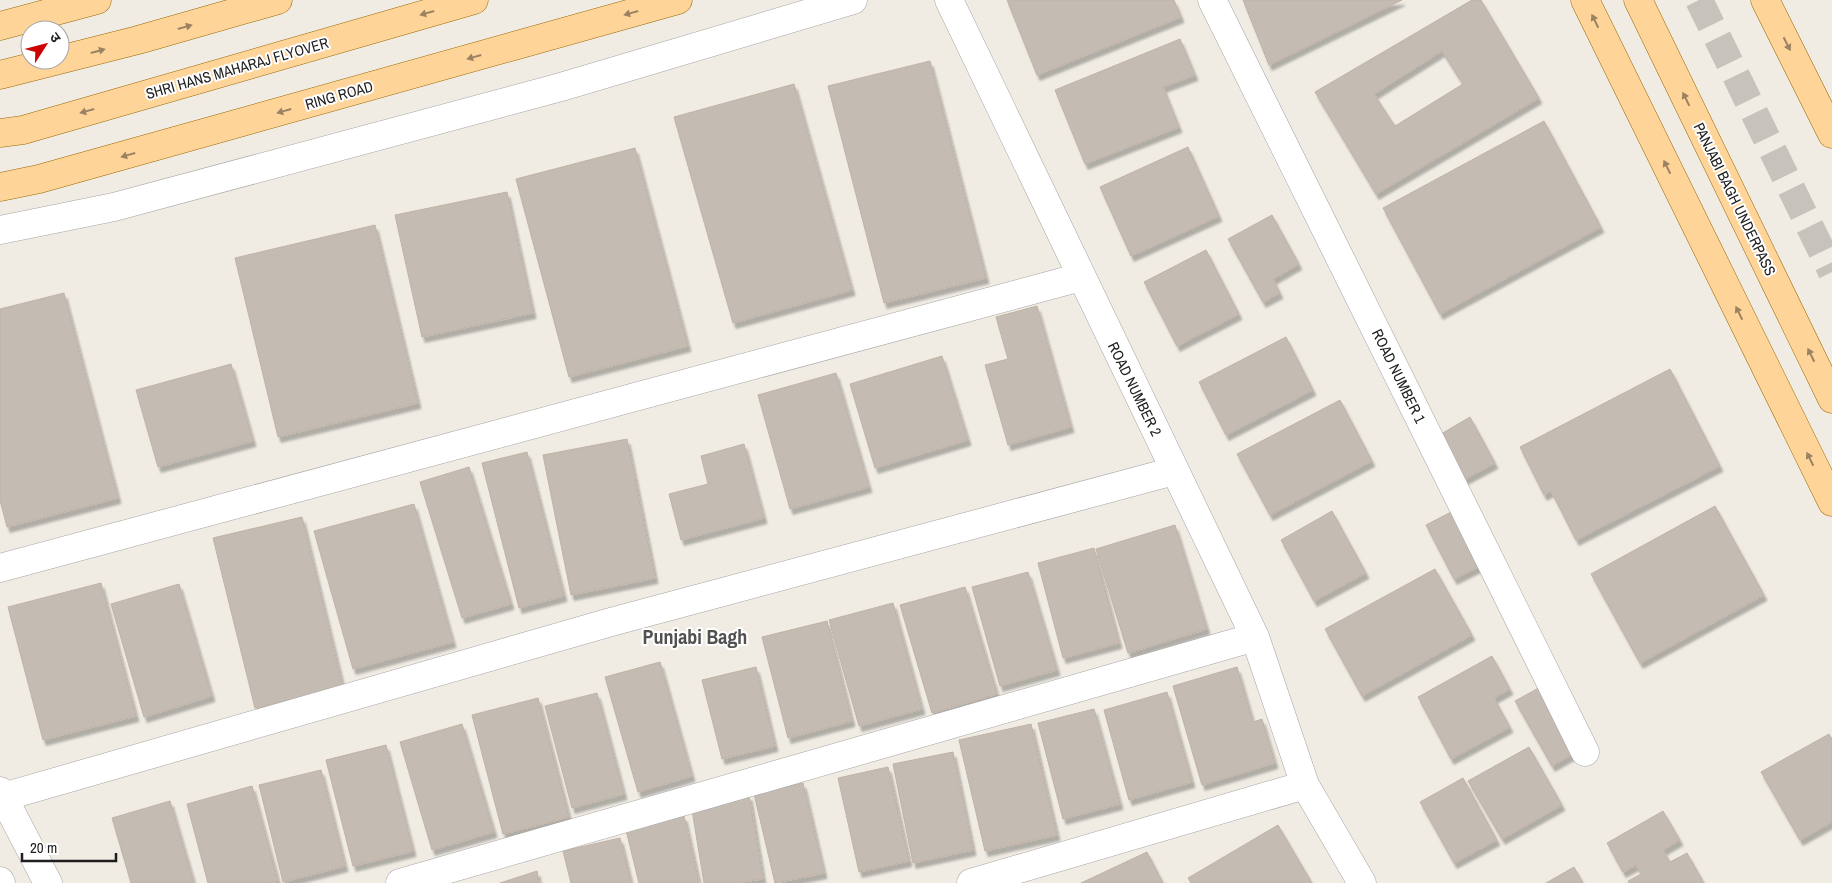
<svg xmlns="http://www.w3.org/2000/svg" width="1832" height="883" viewBox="0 0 1832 883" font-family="'Archivo Narrow','Noto Sans Devanagari',sans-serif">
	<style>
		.building { fill: #c4bbb3; stroke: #c2b2a5; fill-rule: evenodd; filter: url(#shadow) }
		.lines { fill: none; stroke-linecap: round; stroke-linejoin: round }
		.major-tunnel { stroke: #c6c3bc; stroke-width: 28; stroke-dasharray: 28 14; stroke-linecap: butt }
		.minor-casing { stroke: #a5a5a5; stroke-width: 29 }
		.major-casing { stroke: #986800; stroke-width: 29 }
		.minor { stroke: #fff; stroke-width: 28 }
		.major { stroke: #ffd499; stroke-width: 28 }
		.oneway { fill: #9a8262 }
		.labels { text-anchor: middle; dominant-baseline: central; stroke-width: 4; stroke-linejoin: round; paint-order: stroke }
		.street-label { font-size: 15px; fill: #1e1e1e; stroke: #fff }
		.district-label { font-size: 20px; font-weight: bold; fill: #515151; stroke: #fff }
	</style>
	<defs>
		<filter id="shadow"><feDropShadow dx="3" dy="5.5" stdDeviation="1" flood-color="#0004"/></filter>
	</defs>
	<rect width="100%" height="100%" fill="#f0ece4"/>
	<!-- building -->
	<path class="building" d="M 1007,0 L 1174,0 L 1181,17 L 1037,75 Z
		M 1243,0 L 1402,0 L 1269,65 Z
		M 1472,0 L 1481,0 L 1539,98 L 1376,194 L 1315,92 ZM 1442,51 L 1463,84 L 1395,126 L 1374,94 Z
		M 1180,39 L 1195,75 L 1163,87 L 1179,127 L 1085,164 L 1055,90 Z
		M 930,61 L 986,278 L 884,303 L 828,86 Z
		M 794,84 L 852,290 L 733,323 L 674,117 Z
		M 1544,121 L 1601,227 L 1440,314 L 1383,208 Z
		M 1188,147 L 1219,216 L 1131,256 L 1100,187 Z
		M 635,148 L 688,346 L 569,377 L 516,179 Z
		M 507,192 L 533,313 L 422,337 L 395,215 Z
		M 1272,215 L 1299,264 L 1273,279 L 1280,293 L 1263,302 L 1228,239 Z
		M 375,225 L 418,403 L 278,437 L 235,258 Z
		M 1206,250 L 1239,314 L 1177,346 L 1144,282 Z
		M 64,293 L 118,498 L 7,527 L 0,500 L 0,309 Z
		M 1037,306 L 1071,427 L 1008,445 L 985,365 L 1008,359 L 996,317 Z
		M 1286,337 L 1313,390 L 1226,435 L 1199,382 Z
		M 942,356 L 968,440 L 875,468 L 850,384 Z
		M 231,364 L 253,441 L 158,467 L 136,390 Z
		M 1670,369 L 1720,466 L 1576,540 L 1551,491 L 1544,495 L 1520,447 Z
		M 836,373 L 869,487 L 790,509 L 758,395 Z
		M 1340,400 L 1372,461 L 1270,515 L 1237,454 Z
		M 1470,417 L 1495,463 L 1465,479 L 1441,434 Z
		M 627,439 L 655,578 L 571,595 L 543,455 Z
		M 744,444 L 764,518 L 681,540 L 669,494 L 708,484 L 701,456 Z
		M 527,452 L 564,596 L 519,608 L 482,463 Z
		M 469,467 L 511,604 L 462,618 L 420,482 Z
		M 414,504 L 453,642 L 353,669 L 314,531 Z
		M 1715,506 L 1764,595 L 1640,663 L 1591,574 Z
		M 1332,511 L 1366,573 L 1314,601 L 1281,540 Z
		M 1451,512 L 1480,566 L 1454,579 L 1426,525 Z
		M 302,517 L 343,687 L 255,708 L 213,538 Z
		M 1175,525 L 1207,629 L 1128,653 L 1096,549 Z
		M 1094,548 L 1119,643 L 1063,658 L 1038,563 Z
		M 1435,569 L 1472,635 L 1362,696 L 1325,629 Z
		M 1028,572 L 1057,670 L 1000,686 L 972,587 Z
		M 101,583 L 136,716 L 43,740 L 8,607 Z
		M 179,584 L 212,696 L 144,717 L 111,604 Z
		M 965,587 L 997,694 L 932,713 L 900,605 Z
		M 893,603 L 922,709 L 859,726 L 829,620 Z
		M 827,621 L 852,721 L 788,738 L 762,637 Z
		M 1492,656 L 1510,689 L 1494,698 L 1510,727 L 1451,759 L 1418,697 Z
		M 660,662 L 692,776 L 638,792 L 605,677 Z
		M 756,667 L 775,746 L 722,759 L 702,680 Z
		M 1237,667 L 1253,722 L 1262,719 L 1275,763 L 1202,785 L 1173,686 Z
		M 1544,685 L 1580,750 L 1552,766 L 1515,701 Z
		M 1167,692 L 1192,782 L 1129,800 L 1104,710 Z
		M 597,693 L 624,794 L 572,808 L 545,706 Z
		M 538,698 L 569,817 L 503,834 L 472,715 Z
		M 1094,709 L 1120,804 L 1063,819 L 1038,723 Z
		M 462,724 L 494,832 L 432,850 L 400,742 Z
		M 1031,724 L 1057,835 L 985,851 L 959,740 Z
		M 1829,734 L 1832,739 L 1832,822 L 1800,840 L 1761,772 Z
		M 386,745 L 413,851 L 353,866 L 326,760 Z
		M 1529,747 L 1562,805 L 1502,839 L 1468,781 Z
		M 953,752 L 973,850 L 913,863 L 893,764 Z
		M 888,767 L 909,861 L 859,872 L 838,778 Z
		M 321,770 L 345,866 L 283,882 L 259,785 Z
		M 1463,778 L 1497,840 L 1454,863 L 1420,802 Z
		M 803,783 L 824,873 L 775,883 L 754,794 Z
		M 252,786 L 278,881 L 270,883 L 208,883 L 187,804 Z
		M 749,795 L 763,879 L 735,883 L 704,883 L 691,804 Z
		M 170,801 L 194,883 L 131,883 L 112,818 Z
		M 1663,811 L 1680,840 L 1663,850 L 1670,862 L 1687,853 L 1704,883 L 1629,883 L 1628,881 L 1641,874 L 1636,865 L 1623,872 L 1607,843 Z
		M 684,816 L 699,883 L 639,883 L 626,830 Z
		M 1278,825 L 1312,883 L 1191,883 L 1188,878 Z
		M 620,838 L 631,883 L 571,883 L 563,851 Z
		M 1147,852 L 1163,883 L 1081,883 Z
		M 1574,867 L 1583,883 L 1546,883 Z
		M 537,871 L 539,883 L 500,883 Z"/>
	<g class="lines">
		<!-- major-tunnel -->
		<path class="major-tunnel" d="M 1699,0 L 1832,272"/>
		<!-- minor casing -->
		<g class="minor-casing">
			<path id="minor" d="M 949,0 L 1255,637 L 1305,785 L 1362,883
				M 1212,0 L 1585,752
				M 0,230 L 114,207 L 561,87 L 853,0
				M 0,568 L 1081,277
				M 0,791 L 48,883
				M 3,797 L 611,622 L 1174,471
				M 0,881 L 1,883
				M 400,883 L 1255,637
				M 971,883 L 1305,785"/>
		</g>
		<!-- major casing -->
		<g class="major-casing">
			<path id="major" d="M 1585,0 L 1832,502
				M 1638,0 L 1832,399
				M 1765,0 L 1832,134
				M 0,26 L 97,0
				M 0,75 L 138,40 L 278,0
				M 0,133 L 23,130 L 474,0
				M 0,187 L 39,179 L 678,0"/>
		</g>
		<!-- minor -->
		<use href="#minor" class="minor"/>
		<!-- major -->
		<use href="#major" class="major"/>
	</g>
	<!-- one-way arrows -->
	<defs><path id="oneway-solid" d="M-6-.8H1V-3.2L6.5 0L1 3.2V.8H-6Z" transform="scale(1.25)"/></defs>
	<g class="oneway">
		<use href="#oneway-solid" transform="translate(427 13) rotate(164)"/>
		<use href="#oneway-solid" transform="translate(631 13) rotate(164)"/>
		<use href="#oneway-solid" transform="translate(1595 21) rotate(-116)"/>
		<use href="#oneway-solid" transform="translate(185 27) rotate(-16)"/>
		<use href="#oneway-solid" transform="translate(1787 44) rotate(63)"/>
		<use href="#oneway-solid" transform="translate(98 51) rotate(-15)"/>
		<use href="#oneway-solid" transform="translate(474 57) rotate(164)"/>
		<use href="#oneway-solid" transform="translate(1686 99) rotate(-116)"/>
		<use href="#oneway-solid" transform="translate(87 111) rotate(164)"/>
		<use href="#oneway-solid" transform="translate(284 111) rotate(164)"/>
		<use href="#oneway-solid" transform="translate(128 155) rotate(164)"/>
		<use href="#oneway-solid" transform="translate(1667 167) rotate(-116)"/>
		<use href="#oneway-solid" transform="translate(1739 313) rotate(-116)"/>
		<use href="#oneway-solid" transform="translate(1811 355) rotate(-116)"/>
		<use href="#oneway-solid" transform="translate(1810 459) rotate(-116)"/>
	</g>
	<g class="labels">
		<!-- street labels -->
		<g class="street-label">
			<text transform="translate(237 68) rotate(-16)">SHRI HANS MAHARAJ FLYOVER</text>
			<text transform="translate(339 95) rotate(-16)">RING ROAD</text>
			<text transform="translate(1735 199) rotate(64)">PANJABI BAGH UNDERPASS</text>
			<text transform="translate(1399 376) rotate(64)">ROAD NUMBER 1</text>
			<text transform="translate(1135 389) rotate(64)">ROAD NUMBER 2</text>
		</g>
		<!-- district labels -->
		<g class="district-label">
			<text x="695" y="636">Punjabi Bagh</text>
		</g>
	</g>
	<!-- north arrow -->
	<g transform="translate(45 45) rotate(54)"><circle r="24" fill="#ffffff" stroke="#a5a5a5"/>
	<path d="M0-4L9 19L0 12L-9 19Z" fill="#cc0300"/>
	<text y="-8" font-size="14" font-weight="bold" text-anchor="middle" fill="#1e1e1e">उ</text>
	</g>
	<!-- scale -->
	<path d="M22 853v8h94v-8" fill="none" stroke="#1e1e1e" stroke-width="2.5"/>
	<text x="30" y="853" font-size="15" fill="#1e1e1e" stroke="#ffffff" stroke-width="4" paint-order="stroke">20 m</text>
</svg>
